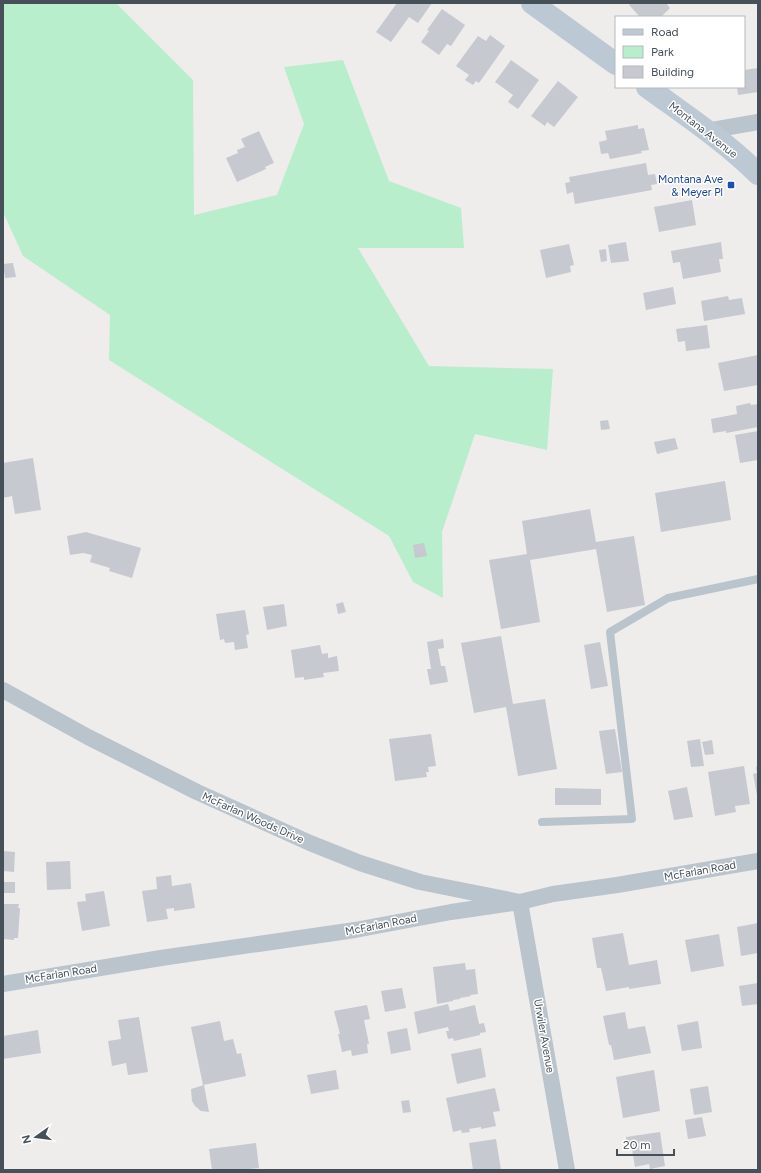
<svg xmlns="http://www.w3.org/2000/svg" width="761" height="1173" viewBox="0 0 761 1173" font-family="Figtree,sans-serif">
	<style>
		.green { fill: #b9eecc }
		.building { fill: #c6c9cf }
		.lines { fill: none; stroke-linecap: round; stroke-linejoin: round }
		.lane { stroke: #bac4cc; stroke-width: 8 }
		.street { stroke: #bac4cc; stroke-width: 16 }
		.secondary { stroke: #bcc8d4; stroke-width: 22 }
		.transit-dot { fill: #1a4fb4; stroke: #fff; stroke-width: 1.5 }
		.labels { text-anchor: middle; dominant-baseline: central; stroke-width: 3; stroke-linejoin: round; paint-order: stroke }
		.street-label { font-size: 11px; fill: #455059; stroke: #fff }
		.transit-label { font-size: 11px; fill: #164399; stroke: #fff; text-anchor: end }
	</style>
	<rect width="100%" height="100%" fill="#efecec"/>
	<!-- green -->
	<path class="green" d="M 3,3 L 116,3 L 193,80 L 194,215 L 277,195 L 304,124 L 284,67 L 343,60 L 389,181 L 461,208 L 464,248 L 358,248 L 429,366 L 553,369 L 547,450 L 475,434 L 442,532 L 443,598 L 413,582 L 389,536 L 109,360 L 110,315 L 23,256 L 3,212 Z"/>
	<!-- building -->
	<path class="building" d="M 397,3 L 432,3 L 418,23 L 409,17 L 391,42 L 376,32 Z
		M 631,3 L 666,3 L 670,8 L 661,17 L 640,17 L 629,5 Z
		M 442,9 L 465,25 L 451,46 L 447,44 L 439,55 L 421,42 L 429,31 L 427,30 Z
		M 490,35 L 505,46 L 479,83 L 476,81 L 473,85 L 465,80 L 469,75 L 456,66 L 478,36 L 486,41 Z
		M 511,60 L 539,80 L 518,109 L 508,102 L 513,95 L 495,82 Z
		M 758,68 L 758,92 L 738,95 L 737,87 L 744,87 L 744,70 Z
		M 558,81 L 578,97 L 554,127 L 547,122 L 545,126 L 531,116 Z
		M 638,125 L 638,129 L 644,128 L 649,150 L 641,151 L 642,153 L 610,159 L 608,153 L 601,154 L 599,142 L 607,140 L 605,131 Z
		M 259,131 L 274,163 L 265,167 L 266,169 L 237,182 L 226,158 L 238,153 L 237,150 L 245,147 L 241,139 Z
		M 646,163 L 648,175 L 655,174 L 657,184 L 651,185 L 652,190 L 575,204 L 573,192 L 567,194 L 565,183 L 570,182 L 569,177 Z
		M 692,200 L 696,225 L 659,232 L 654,207 Z
		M 626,242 L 629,261 L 611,263 L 608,245 Z
		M 721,242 L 723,259 L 719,259 L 721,272 L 683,279 L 680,262 L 673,263 L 671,251 Z
		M 569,244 L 574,265 L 570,266 L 571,272 L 546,278 L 540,250 Z
		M 606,249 L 607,261 L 601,262 L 599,250 Z
		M 13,263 L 16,277 L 5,278 L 3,264 Z
		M 673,287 L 676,304 L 646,310 L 643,293 Z
		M 728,296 L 729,300 L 742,298 L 745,314 L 704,321 L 701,301 Z
		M 707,325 L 710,348 L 686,351 L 685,341 L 678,342 L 676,329 Z
		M 758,355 L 758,385 L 724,391 L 718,363 Z
		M 750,403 L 751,405 L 758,404 L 758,427 L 726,433 L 726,431 L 713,433 L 711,419 L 737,414 L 736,406 Z
		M 608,420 L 610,429 L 601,430 L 600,421 Z
		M 758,431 L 758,460 L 740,463 L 735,435 Z
		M 675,438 L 678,449 L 657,454 L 654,442 Z
		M 33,458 L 41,510 L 15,514 L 12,496 L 3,498 L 3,463 Z
		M 725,481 L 731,520 L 661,532 L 655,493 Z
		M 590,509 L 596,542 L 634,536 L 645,605 L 607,612 L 596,549 L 530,560 L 540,622 L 501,629 L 489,560 L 527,554 L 522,521 Z
		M 86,532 L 141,548 L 132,578 L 109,571 L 110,568 L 90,562 L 92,555 L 83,553 L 70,555 L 67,536 Z
		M 424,543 L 427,556 L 415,558 L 413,545 Z
		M 343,602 L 346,612 L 338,614 L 336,604 Z
		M 284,604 L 287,626 L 267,630 L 263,607 Z
		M 245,610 L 249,634 L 246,635 L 248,648 L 235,650 L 234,642 L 225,643 L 224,639 L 220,640 L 216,614 Z
		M 501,636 L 513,704 L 545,699 L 557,769 L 518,776 L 506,707 L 474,713 L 461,643 Z
		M 443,639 L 444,648 L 438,649 L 441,666 L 445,666 L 448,682 L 430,685 L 427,669 L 431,669 L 427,642 Z
		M 600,642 L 608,686 L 591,689 L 584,645 Z
		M 320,645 L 322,654 L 328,653 L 328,658 L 337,656 L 339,671 L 323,673 L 324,677 L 304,680 L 304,677 L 295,678 L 291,650 Z
		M 615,729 L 622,772 L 606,774 L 599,731 Z
		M 431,734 L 436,766 L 428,767 L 429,772 L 426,772 L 427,777 L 395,781 L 389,739 Z
		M 700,739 L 704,766 L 691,767 L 687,741 Z
		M 712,740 L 714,754 L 705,755 L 702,742 Z
		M 744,766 L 750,804 L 735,806 L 736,812 L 715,816 L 708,772 Z
		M 758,766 L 758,795 L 757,795 L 753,774 L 757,773 L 756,767 Z
		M 687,787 L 693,817 L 674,820 L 668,791 Z
		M 555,788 L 601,789 L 601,805 L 555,805 Z
		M 3,851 L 15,852 L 14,872 L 3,871 Z
		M 70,861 L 71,889 L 47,890 L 46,862 Z
		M 171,875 L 172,886 L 191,883 L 195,908 L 174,911 L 174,908 L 166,909 L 168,919 L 147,922 L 142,891 L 157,889 L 156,877 Z
		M 3,882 L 15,882 L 15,893 L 3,893 Z
		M 104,891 L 110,926 L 82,931 L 77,902 L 86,901 L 85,894 Z
		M 3,904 L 19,904 L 18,908 L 20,908 L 18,938 L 14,938 L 14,940 L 3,939 Z
		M 758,923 L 758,953 L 741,956 L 737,927 Z
		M 623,933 L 629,965 L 657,960 L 661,984 L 629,989 L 629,987 L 606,991 L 601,968 L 597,968 L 592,938 Z
		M 719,934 L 724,966 L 691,972 L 685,940 Z
		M 465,963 L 466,970 L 475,969 L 478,994 L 470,995 L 471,996 L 460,998 L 460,999 L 453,1000 L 453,1001 L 437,1004 L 433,967 Z
		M 758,983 L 758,1004 L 742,1006 L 739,986 Z
		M 402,988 L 406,1008 L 385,1012 L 381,991 Z
		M 448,1004 L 450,1011 L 475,1005 L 479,1024 L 484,1023 L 486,1032 L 480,1033 L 480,1035 L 454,1041 L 453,1038 L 448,1039 L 446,1031 L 449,1031 L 448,1027 L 418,1034 L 414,1012 Z
		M 367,1005 L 370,1019 L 364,1020 L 369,1044 L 367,1044 L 368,1053 L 352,1056 L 351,1050 L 342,1052 L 338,1034 L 340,1034 L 334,1011 Z
		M 625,1012 L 628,1029 L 645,1026 L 651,1053 L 614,1060 L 611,1045 L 609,1045 L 603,1016 Z
		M 139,1017 L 148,1072 L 128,1075 L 126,1063 L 112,1066 L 108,1041 L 121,1039 L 118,1020 Z
		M 220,1021 L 224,1041 L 233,1039 L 237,1054 L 241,1053 L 246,1076 L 203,1085 L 191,1027 Z
		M 698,1021 L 702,1048 L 682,1051 L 677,1025 Z
		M 407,1028 L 411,1050 L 391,1054 L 387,1032 Z
		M 38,1030 L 41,1053 L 3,1059 L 3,1036 Z
		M 481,1048 L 486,1077 L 457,1084 L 451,1054 Z
		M 336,1070 L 339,1089 L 311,1094 L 307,1075 Z
		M 654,1070 L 660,1111 L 623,1118 L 616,1077 Z
		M 204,1085 L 209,1112 L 201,1111 L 195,1106 L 192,1101 L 191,1089 Z
		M 708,1086 L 712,1112 L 694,1115 L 690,1089 Z
		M 495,1088 L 500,1111 L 493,1112 L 496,1126 L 481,1129 L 481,1127 L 469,1129 L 470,1132 L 462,1133 L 461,1130 L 453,1132 L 446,1098 Z
		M 409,1100 L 411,1112 L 403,1113 L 401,1101 Z
		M 702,1117 L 706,1136 L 688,1139 L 685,1120 Z
		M 660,1132 L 665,1166 L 650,1169 L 649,1164 L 635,1167 L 632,1149 L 627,1150 L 626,1137 Z
		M 496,1139 L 501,1170 L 473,1170 L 469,1143 Z
		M 256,1143 L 259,1168 L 242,1170 L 212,1170 L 209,1149 Z"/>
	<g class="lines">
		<!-- lane -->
		<path class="lane" d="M 542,822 L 632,819 L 610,632 L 668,598 L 758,579"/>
		<!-- street -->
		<path class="street" d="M 706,131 L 758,122
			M 3,690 L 88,737 L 197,792 L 310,843 L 360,863 L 420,882 L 520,902 L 567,1170
			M 3,984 L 161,958 L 355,930 L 451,912 L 520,902 L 553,894 L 617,885 L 758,861"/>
		<!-- secondary -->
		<path class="secondary" d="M 532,3 L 616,64
			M 647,87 C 684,114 726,142 758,174"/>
	</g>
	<!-- markers -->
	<rect class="transit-dot" x="727" y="181" width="8" height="8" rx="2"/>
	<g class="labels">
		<!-- street labels -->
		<g class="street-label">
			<text transform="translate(703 130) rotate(38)">Montana Avenue</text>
			<text transform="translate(253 818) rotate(24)">McFarlan Woods Drive</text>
			<text transform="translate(700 871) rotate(-10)">McFarlan Road</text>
			<text transform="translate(381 925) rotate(-11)">McFarlan Road</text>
			<text transform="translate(61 974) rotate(-9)">McFarlan Road</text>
			<text transform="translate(544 1036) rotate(80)">Urwiler Avenue</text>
		</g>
		<!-- transit labels -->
		<g class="transit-label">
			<text x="723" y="179">Montana Ave<tspan x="723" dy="13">&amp; Meyer Pl</tspan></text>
		</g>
	</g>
	<!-- border -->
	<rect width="761" height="1173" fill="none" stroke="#455059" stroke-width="8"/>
	<!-- legend -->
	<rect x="615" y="16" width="130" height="72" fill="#ffffff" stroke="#b5b9bd"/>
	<rect x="623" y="29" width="20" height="6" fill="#bcc8d4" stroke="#b5b9bd"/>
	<text x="651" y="36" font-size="12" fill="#455059">Road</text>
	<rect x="623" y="46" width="20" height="12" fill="#b9eecc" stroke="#b5b9bd"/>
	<text x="651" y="56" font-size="12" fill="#455059">Park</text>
	<rect x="623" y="66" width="20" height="12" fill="#c6c9cf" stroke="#b5b9bd"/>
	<text x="651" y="76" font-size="12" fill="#455059">Building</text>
	<!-- north arrow -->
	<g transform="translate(36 1137) rotate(256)" stroke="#ffffff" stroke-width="3" paint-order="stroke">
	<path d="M0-3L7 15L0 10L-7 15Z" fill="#455059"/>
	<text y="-6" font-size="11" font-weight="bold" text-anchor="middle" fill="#455059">N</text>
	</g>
	<!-- scale -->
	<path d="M617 1149v6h57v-6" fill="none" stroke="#455059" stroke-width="2"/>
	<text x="623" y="1149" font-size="12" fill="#455059" stroke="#ffffff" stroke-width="3" paint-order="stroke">20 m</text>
</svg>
